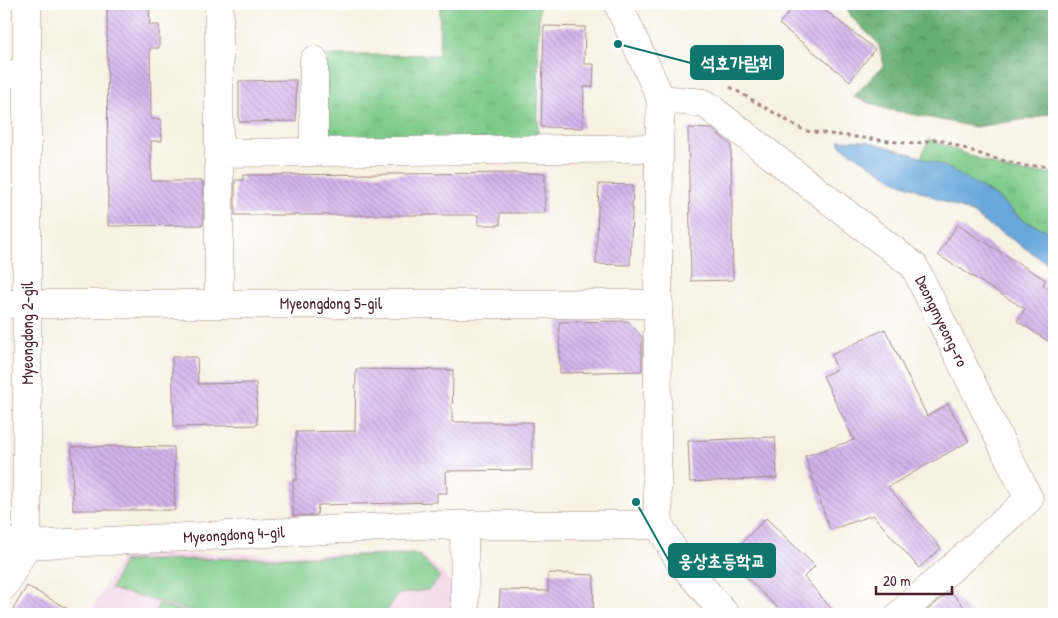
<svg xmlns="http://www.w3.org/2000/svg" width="1058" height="618" viewBox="0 0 1058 618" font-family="'Patrick Hand','Poor Story',sans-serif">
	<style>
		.built { fill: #f0d0e5 }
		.grass { fill: #7dca89; stroke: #64745a }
		.forest { fill: url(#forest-crowns); stroke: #586650 }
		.park { fill: url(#park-tufts); stroke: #64745a }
		.water { fill: #68a8dc; stroke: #596484 }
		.building { fill: url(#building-back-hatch) }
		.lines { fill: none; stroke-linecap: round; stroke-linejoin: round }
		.minor-casing { stroke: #a08886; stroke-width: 29 }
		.path { stroke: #a08886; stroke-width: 3; stroke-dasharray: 4 4; stroke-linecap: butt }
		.minor { stroke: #fff; stroke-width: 28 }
		.labels { text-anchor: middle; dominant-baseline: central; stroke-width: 5; stroke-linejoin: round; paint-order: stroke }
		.street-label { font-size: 16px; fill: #4a1f2b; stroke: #fff }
		.leader { fill: none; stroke: #0f766e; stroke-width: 2 }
		.callout-dot { fill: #0f766e; stroke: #fff; stroke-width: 2 }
		.callout { fill: #0f766e; stroke: #0f766e; stroke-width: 2 }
		.callout-label { font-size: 18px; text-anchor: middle; font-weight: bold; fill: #fff }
	</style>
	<defs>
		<pattern id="forest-crowns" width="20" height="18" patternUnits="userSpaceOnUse" patternTransform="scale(1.25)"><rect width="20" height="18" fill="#66ae75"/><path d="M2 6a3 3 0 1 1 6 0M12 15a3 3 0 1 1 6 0" fill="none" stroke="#568d60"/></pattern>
		<pattern id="park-tufts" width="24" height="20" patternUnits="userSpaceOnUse" patternTransform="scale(1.25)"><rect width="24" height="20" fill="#7dca89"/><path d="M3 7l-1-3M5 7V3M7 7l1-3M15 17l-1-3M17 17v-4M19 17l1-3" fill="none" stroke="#6ead76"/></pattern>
		<pattern id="building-back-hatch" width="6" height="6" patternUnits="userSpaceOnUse" patternTransform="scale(1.25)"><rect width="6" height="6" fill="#d2b3eb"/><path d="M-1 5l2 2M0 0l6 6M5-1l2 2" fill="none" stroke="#ac91bf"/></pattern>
	</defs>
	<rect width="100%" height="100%" fill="#fff"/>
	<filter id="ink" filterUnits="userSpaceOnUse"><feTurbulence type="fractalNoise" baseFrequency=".02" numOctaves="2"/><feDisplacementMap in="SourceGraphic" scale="10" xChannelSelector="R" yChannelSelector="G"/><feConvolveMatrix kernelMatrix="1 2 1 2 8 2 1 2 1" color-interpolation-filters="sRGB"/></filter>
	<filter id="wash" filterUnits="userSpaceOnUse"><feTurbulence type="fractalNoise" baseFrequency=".0096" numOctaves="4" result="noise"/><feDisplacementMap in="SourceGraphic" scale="20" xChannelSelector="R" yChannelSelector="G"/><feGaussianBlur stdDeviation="1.12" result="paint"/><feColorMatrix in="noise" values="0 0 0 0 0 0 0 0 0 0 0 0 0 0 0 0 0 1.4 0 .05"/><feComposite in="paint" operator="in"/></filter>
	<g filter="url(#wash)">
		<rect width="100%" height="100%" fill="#f7f1e2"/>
		<!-- built -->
		<path class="built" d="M 421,553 L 451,582 L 452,614 L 89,614 L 123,555 Z"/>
		<!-- grass -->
		<path class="grass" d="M 418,554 L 440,577 L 428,590 L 398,594 L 385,614 L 204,614 L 111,589 L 124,561 Z"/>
		<!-- forest -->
		<path class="forest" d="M 845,4 L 1054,4 L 1054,112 L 1035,118 L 975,127 L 886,109 L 853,97 L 884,65 L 878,43 L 852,18 Z"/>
		<!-- park -->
		<path class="park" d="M 440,4 L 539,4 L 538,140 L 327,138 L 327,55 L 439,55 Z
			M 929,139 L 1007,170 L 1031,173 L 1054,173 L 1054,239 L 1046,230 L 1023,220 L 997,197 L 948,168 L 921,157 Z
			M 158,604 L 193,614 L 155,614 Z"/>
		<!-- water -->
		<path class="water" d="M 839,140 L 866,141 L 888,147 L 921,157 L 948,168 L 997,197 L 1022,220 L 1046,230 L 1054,239 L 1054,268 L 1007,236 L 988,225 L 972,213 L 894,180 L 841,146 Z"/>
		<g id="blocks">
			<!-- building -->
			<path class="building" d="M 107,4 L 149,4 L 150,25 L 159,25 L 159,48 L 150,48 L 151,119 L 161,119 L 162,141 L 151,141 L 151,181 L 203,181 L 203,225 L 108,226 Z
				M 796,4 L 817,4 L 875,49 L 850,81 L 779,24 Z
				M 544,26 L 585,27 L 584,64 L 594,64 L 593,87 L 584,87 L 583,128 L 541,127 Z
				M 296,80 L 296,121 L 239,122 L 239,81 Z
				M 688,128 L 712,129 L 731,145 L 733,280 L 691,281 Z
				M 545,173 L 545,213 L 500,213 L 500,225 L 478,225 L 478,215 L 235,215 L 235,180 L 243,180 L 243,175 Z
				M 599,184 L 633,185 L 630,265 L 596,264 Z
				M 957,225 L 1046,280 L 1043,285 L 1054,292 L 1054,345 L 1017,321 L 1025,309 L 938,255 Z
				M 628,321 L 642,337 L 642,371 L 560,373 L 559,322 Z
				M 885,329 L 927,416 L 948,404 L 969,441 L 888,487 L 941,548 L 919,568 L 873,515 L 830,530 L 805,456 L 854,440 L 823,376 L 837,369 L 831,355 Z
				M 172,357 L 197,357 L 198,384 L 256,383 L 257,425 L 174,427 Z
				M 356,369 L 453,370 L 452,422 L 532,422 L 532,470 L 446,471 L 447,493 L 437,493 L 437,502 L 318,505 L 317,515 L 293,516 L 293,480 L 297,480 L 296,432 L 355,431 Z
				M 775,437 L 777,478 L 690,482 L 688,441 Z
				M 118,446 L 174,447 L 175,510 L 73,510 L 72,447 Z
				M 766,518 L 815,566 L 804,577 L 836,614 L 784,614 L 727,558 Z
				M 548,573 L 594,575 L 593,614 L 499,614 L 500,590 L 548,591 Z
				M 27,586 L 77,614 L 10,614 Z
				M 950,591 L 971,614 L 923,614 Z"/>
		</g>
	</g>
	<g filter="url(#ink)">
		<use href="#blocks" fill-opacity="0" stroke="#a08886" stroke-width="1"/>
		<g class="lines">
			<!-- minor casing -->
			<g class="minor-casing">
				<path id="minor" d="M 219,4 L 219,303
					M 618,4 L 661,99 L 659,148 L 657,485 L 659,525 L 679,560 L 725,614
					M 4,74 L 26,73
					M 661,99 L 704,103 L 914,266 L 1029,499 L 900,614
					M 314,152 L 314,60
					M 219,153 L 659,148
					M 4,304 L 659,304
					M 464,525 L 465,614
					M 4,541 L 27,545 L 425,525 L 659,525
					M 4,586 L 27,545 L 27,4"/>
			</g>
			<!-- path -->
			<path class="path" d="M 730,87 L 805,131 L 914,144 L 938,139 L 989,157 L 1025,166 L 1054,166
				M 1053,614 L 1054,610"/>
			<!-- minor -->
			<use href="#minor" class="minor"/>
		</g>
	</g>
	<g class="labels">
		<!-- street labels -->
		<g class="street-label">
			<text x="331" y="303">Myeongdong 5-gil</text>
			<text transform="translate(942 321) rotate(64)">Deongmyeong-ro</text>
			<text transform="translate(27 333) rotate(-90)">Myeongdong 2-gil</text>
			<text transform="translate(234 534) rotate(-3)">Myeongdong 4-gil</text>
		</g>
	</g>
	<!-- callouts -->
	<path class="leader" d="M618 44L691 63M636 502L669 561"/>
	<g class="callout-dot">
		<circle cx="618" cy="44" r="5"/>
		<circle cx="636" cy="502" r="5"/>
	</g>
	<g class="callout">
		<rect x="691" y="46" width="92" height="33" rx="5"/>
		<rect x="669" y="544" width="106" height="33" rx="5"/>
	</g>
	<g class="callout-label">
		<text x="737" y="69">석호가람휘</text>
		<text x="722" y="567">웅상초등학교</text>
	</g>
	<!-- margin -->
	<rect width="1058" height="618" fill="none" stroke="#fff" stroke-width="20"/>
	<!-- scale -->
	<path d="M876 586v8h76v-8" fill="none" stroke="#4a1f2b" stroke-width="2.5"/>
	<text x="883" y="586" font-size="15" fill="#4a1f2b" stroke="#ffffff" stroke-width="4" paint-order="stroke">20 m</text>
</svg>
